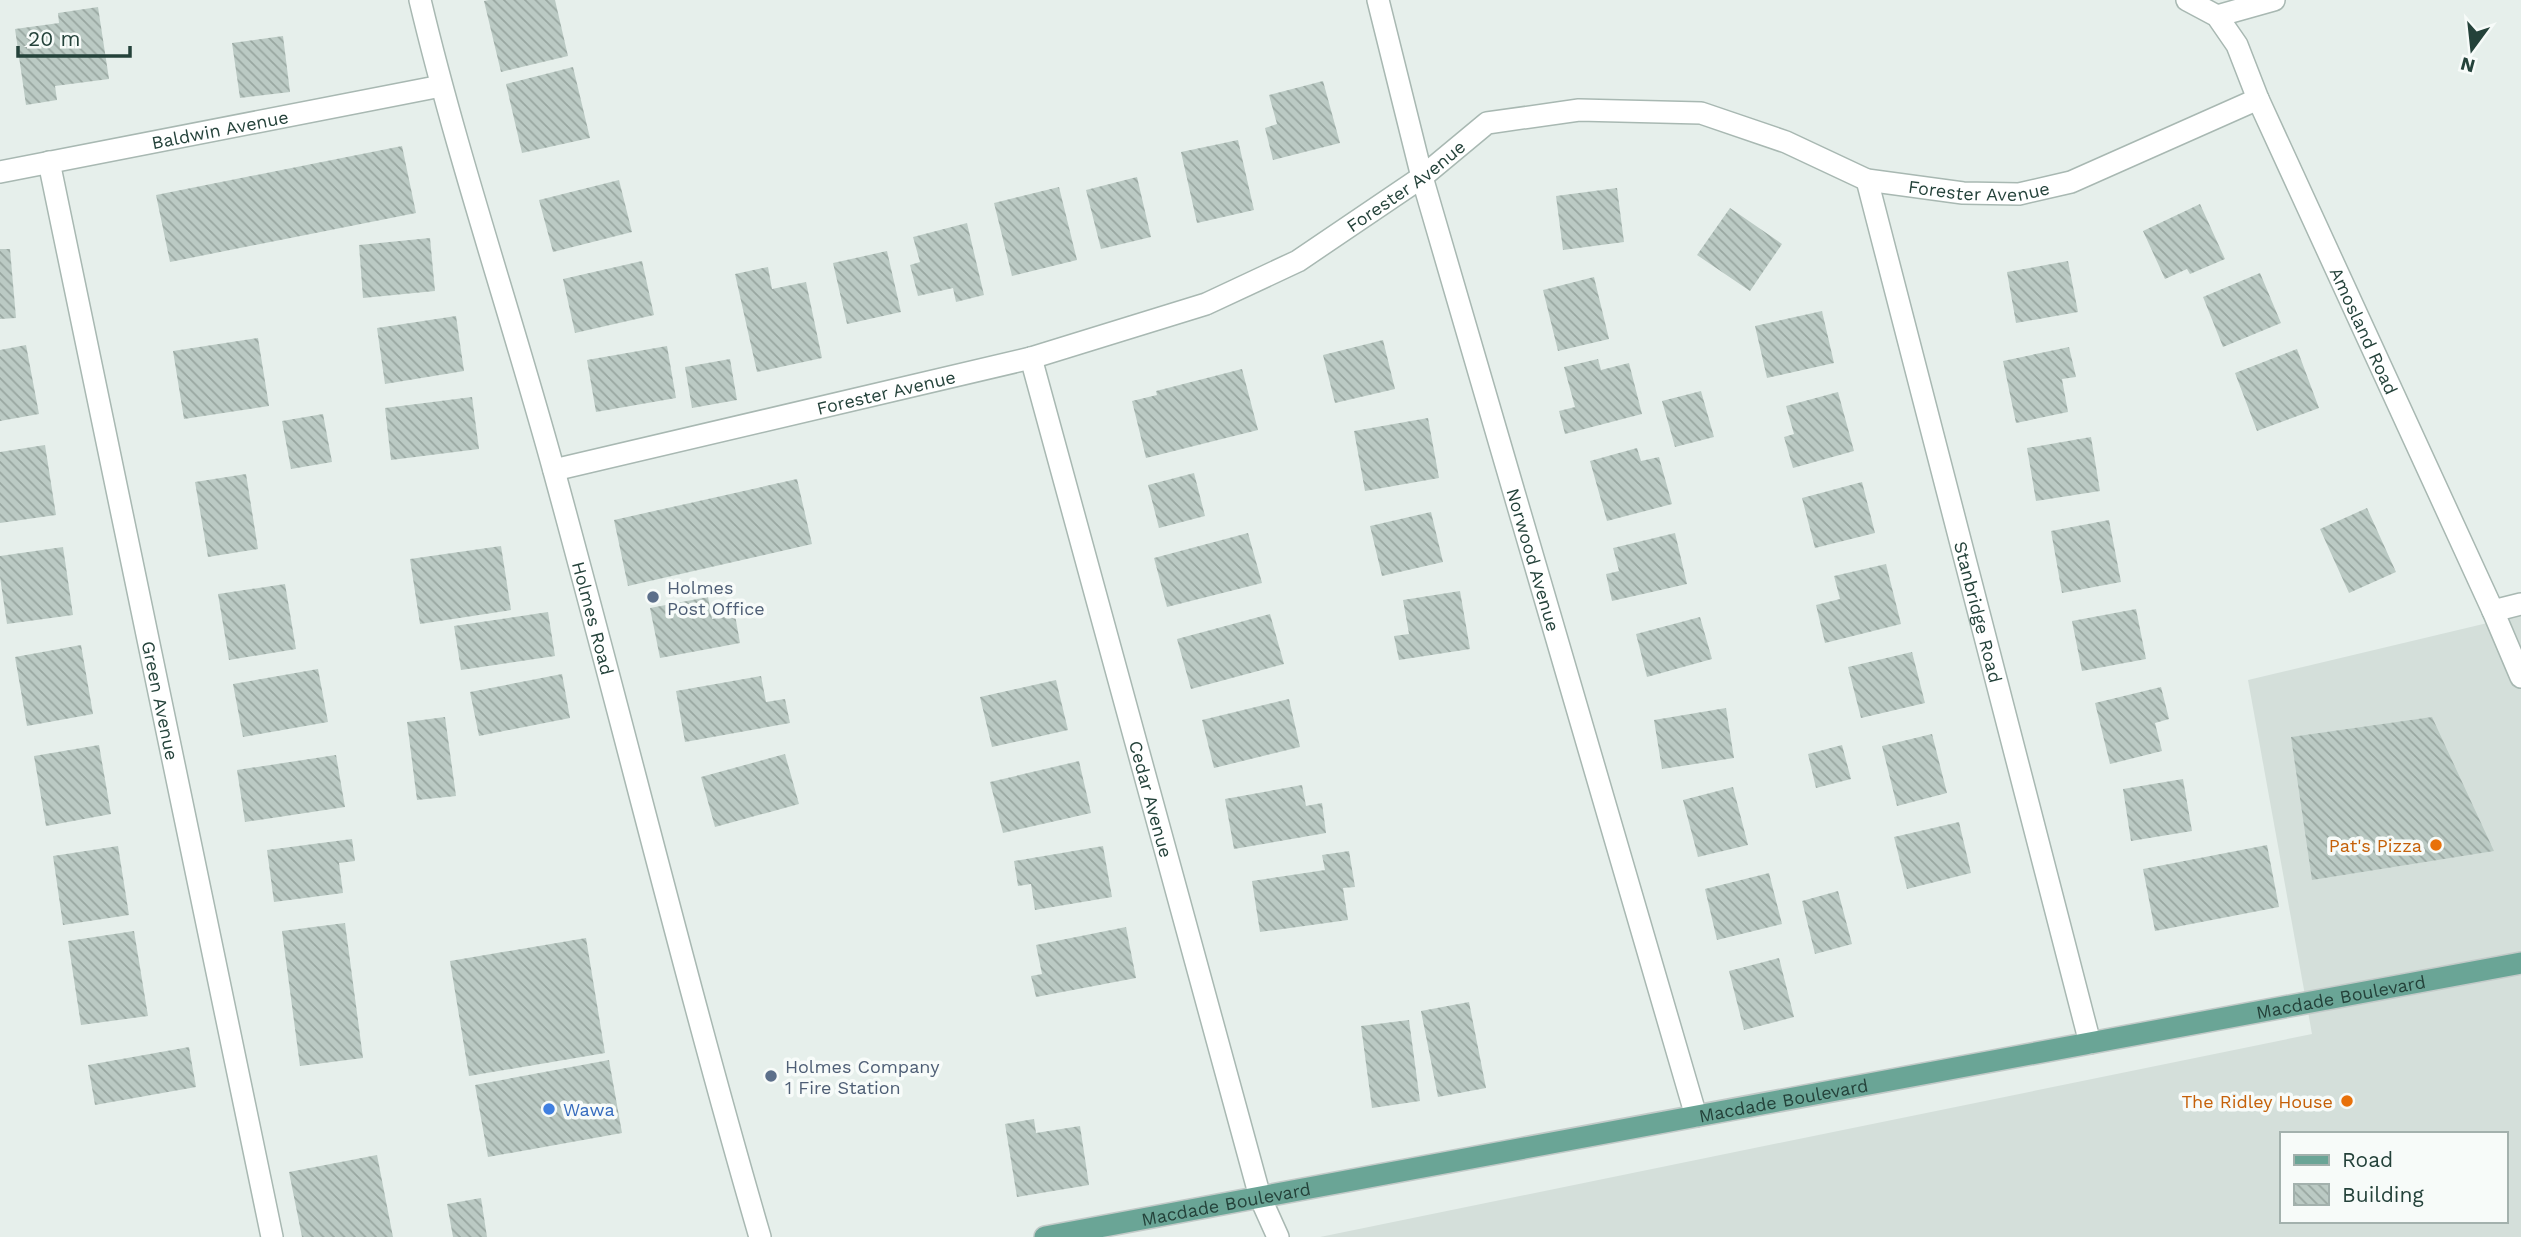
<svg xmlns="http://www.w3.org/2000/svg" width="2521" height="1237" viewBox="0 0 2521 1237" font-family="'Work Sans',sans-serif">
	<style>
		.built { fill: #d4dfda; fill-rule: evenodd }
		.building { fill: url(#building-back-hatch) }
		.lines { fill: none; stroke-linecap: round; stroke-linejoin: round }
		.minor-casing { stroke: #a8b8b2; stroke-width: 24 }
		.major-casing { stroke: #c2cac8; stroke-width: 24 }
		.minor { stroke: #fff; stroke-width: 21 }
		.major { stroke: #6aa596; stroke-width: 21 }
		.service-dot { fill: #5c6f8a; stroke: #f7fbf9; stroke-width: 2.5 }
		.food-dot { fill: #e8710a; stroke: #f7fbf9; stroke-width: 2.5 }
		.shop-dot { fill: #3f7fe0; stroke: #f7fbf9; stroke-width: 2.5 }
		.labels { text-anchor: middle; dominant-baseline: central; stroke-width: 7; stroke-linejoin: round; paint-order: stroke }
		.street-label { font-size: 18px; fill: #24423a; stroke: #f7fbf9 }
		.service-label { font-size: 18px; fill: #4e5e75; stroke: #f7fbf9; text-anchor: start }
		.food-label { font-size: 18px; fill: #c56008; stroke: #f7fbf9; text-anchor: end }
		.shop-label { font-size: 18px; fill: #366cbe; stroke: #f7fbf9; text-anchor: start }
	</style>
	<defs>
		<pattern id="building-back-hatch" width="6" height="6" patternUnits="userSpaceOnUse" patternTransform="scale(1.75)"><rect width="6" height="6" fill="#bbcac4"/><path d="M-1 5l2 2M0 0l6 6M5-1l2 2" fill="none" stroke="#98a6a0"/></pattern>
	</defs>
	<rect width="100%" height="100%" fill="#e6efeb"/>
	<!-- built -->
	<path class="built" d="M 2521,615 L 2521,1237 L 1320,1237 L 2312,1034 L 2248,680 ZM 2281,1134 L 2505,1134 L 2505,1221 L 2281,1221 Z"/>
	<!-- building -->
	<path class="building" d="M 489,0 L 555,0 L 568,56 L 501,72 L 484,1 Z
		M 98,7 L 109,79 L 55,86 L 57,100 L 26,105 L 15,29 L 59,23 L 58,13 Z
		M 283,36 L 290,92 L 240,98 L 232,43 Z
		M 573,67 L 590,138 L 522,153 L 506,84 Z
		M 1323,81 L 1340,143 L 1273,160 L 1265,128 L 1277,124 L 1269,95 Z
		M 1238,140 L 1254,210 L 1197,223 L 1181,152 Z
		M 402,146 L 416,213 L 170,262 L 156,195 Z
		M 1137,177 L 1151,237 L 1101,249 L 1086,190 Z
		M 619,180 L 632,232 L 553,252 L 539,200 Z
		M 1059,187 L 1077,260 L 1012,276 L 994,203 Z
		M 1617,188 L 1624,242 L 1563,250 L 1556,196 Z
		M 2200,204 L 2225,259 L 2190,274 L 2187,269 L 2165,279 L 2143,231 Z
		M 1730,208 L 1782,244 L 1750,291 L 1697,255 Z
		M 967,223 L 984,295 L 956,302 L 953,288 L 918,296 L 910,265 L 920,262 L 913,237 Z
		M 430,238 L 435,291 L 363,298 L 359,245 Z
		M 0,249 L 10,249 L 16,318 L 0,319 Z
		M 887,251 L 901,312 L 847,324 L 833,263 Z
		M 642,261 L 654,315 L 575,333 L 563,279 Z
		M 2068,261 L 2078,312 L 2016,323 L 2007,272 Z
		M 768,267 L 772,289 L 806,282 L 822,358 L 757,372 L 735,274 Z
		M 2260,273 L 2281,323 L 2223,347 L 2203,297 Z
		M 1594,277 L 1609,339 L 1558,351 L 1543,290 Z
		M 1822,311 L 1834,363 L 1767,378 L 1755,326 Z
		M 456,316 L 464,371 L 385,384 L 377,328 Z
		M 258,338 L 269,406 L 184,419 L 173,351 Z
		M 1383,340 L 1395,389 L 1335,403 L 1323,355 Z
		M 26,345 L 39,414 L 0,421 L 0,350 Z
		M 667,346 L 676,398 L 596,412 L 587,360 Z
		M 2069,347 L 2076,377 L 2062,379 L 2068,412 L 2016,423 L 2003,361 Z
		M 2297,349 L 2319,408 L 2257,431 L 2235,373 Z
		M 730,359 L 737,400 L 692,408 L 685,367 Z
		M 1598,359 L 1601,370 L 1629,363 L 1642,414 L 1565,434 L 1559,411 L 1575,407 L 1564,367 Z
		M 1242,369 L 1258,430 L 1146,458 L 1132,401 L 1157,395 L 1156,391 Z
		M 1701,391 L 1714,437 L 1675,447 L 1662,401 Z
		M 1838,392 L 1854,451 L 1793,468 L 1784,437 L 1794,434 L 1786,406 Z
		M 472,397 L 479,449 L 391,460 L 385,408 Z
		M 323,414 L 332,462 L 291,469 L 282,421 Z
		M 1428,418 L 1439,478 L 1365,491 L 1354,431 Z
		M 2091,437 L 2100,491 L 2036,501 L 2027,448 Z
		M 45,445 L 56,515 L 0,523 L 0,452 Z
		M 1637,448 L 1641,461 L 1659,457 L 1672,504 L 1607,521 L 1590,461 Z
		M 1194,473 L 1205,516 L 1159,528 L 1148,485 Z
		M 246,474 L 258,549 L 208,557 L 195,482 Z
		M 797,479 L 812,544 L 628,586 L 614,520 Z
		M 1862,482 L 1875,533 L 1815,548 L 1802,498 Z
		M 2367,508 L 2396,572 L 2349,593 L 2320,529 Z
		M 1431,512 L 1443,562 L 1382,576 L 1370,526 Z
		M 2109,520 L 2121,582 L 2062,593 L 2051,531 Z
		M 1248,533 L 1262,583 L 1167,607 L 1154,558 Z
		M 1675,533 L 1687,584 L 1612,601 L 1606,574 L 1619,571 L 1613,548 Z
		M 501,546 L 511,610 L 420,624 L 410,559 Z
		M 63,547 L 73,615 L 7,624 L 0,577 L 0,556 Z
		M 1886,564 L 1901,624 L 1825,643 L 1816,605 L 1840,599 L 1834,576 Z
		M 285,584 L 296,649 L 229,660 L 218,594 Z
		M 1460,591 L 1470,649 L 1399,660 L 1394,636 L 1409,634 L 1403,600 Z
		M 708,597 L 712,619 L 735,615 L 740,643 L 660,658 L 650,608 Z
		M 2136,609 L 2146,659 L 2082,671 L 2072,621 Z
		M 548,612 L 555,656 L 461,670 L 454,626 Z
		M 1270,614 L 1284,664 L 1191,689 L 1177,639 Z
		M 1700,617 L 1712,659 L 1647,677 L 1636,634 Z
		M 81,645 L 93,714 L 27,726 L 15,657 Z
		M 1912,652 L 1925,703 L 1861,718 L 1848,667 Z
		M 318,669 L 328,722 L 243,737 L 233,684 Z
		M 562,674 L 570,718 L 479,736 L 470,692 Z
		M 761,676 L 766,702 L 785,699 L 790,723 L 685,742 L 676,691 Z
		M 1056,680 L 1068,730 L 992,747 L 980,697 Z
		M 2161,687 L 2169,719 L 2155,723 L 2162,751 L 2110,764 L 2095,703 Z
		M 1289,699 L 1300,747 L 1214,768 L 1202,720 Z
		M 1726,708 L 1734,758 L 1662,769 L 1654,720 Z
		M 445,717 L 456,796 L 417,800 L 407,722 Z
		M 2432,717 L 2494,851 L 2312,880 L 2291,737 Z
		M 1932,734 L 1947,793 L 1897,806 L 1882,746 Z
		M 99,745 L 111,814 L 46,826 L 34,756 Z
		M 1842,745 L 1851,779 L 1816,788 L 1808,754 Z
		M 785,754 L 799,804 L 715,827 L 701,777 Z
		M 336,755 L 345,807 L 245,822 L 237,770 Z
		M 1079,761 L 1091,813 L 1003,833 L 990,782 Z
		M 2183,779 L 2192,831 L 2131,841 L 2123,789 Z
		M 1302,785 L 1306,806 L 1322,803 L 1326,833 L 1234,849 L 1225,799 Z
		M 1733,787 L 1748,845 L 1698,857 L 1683,800 Z
		M 1959,822 L 1971,873 L 1907,889 L 1894,837 Z
		M 352,839 L 355,861 L 339,863 L 343,893 L 274,902 L 267,850 Z
		M 2267,845 L 2279,907 L 2155,931 L 2143,869 Z
		M 118,846 L 129,915 L 63,925 L 53,856 Z
		M 1103,846 L 1112,897 L 1035,910 L 1031,884 L 1018,886 L 1014,861 Z
		M 1349,851 L 1355,887 L 1343,888 L 1348,920 L 1260,932 L 1252,881 L 1325,870 L 1322,855 Z
		M 1769,873 L 1782,924 L 1717,940 L 1705,889 Z
		M 1838,891 L 1852,944 L 1815,954 L 1802,901 Z
		M 345,923 L 363,1058 L 300,1066 L 282,931 Z
		M 1126,927 L 1136,978 L 1036,997 L 1031,976 L 1042,974 L 1036,945 Z
		M 134,931 L 148,1016 L 81,1025 L 68,941 Z
		M 586,938 L 605,1053 L 469,1076 L 450,961 Z
		M 1779,958 L 1794,1017 L 1744,1030 L 1729,971 Z
		M 1469,1002 L 1486,1088 L 1438,1097 L 1421,1011 Z
		M 1409,1020 L 1420,1101 L 1372,1108 L 1361,1026 Z
		M 189,1047 L 196,1087 L 95,1105 L 88,1065 Z
		M 609,1060 L 622,1133 L 488,1157 L 475,1085 Z
		M 1034,1119 L 1036,1133 L 1080,1126 L 1089,1185 L 1017,1197 L 1005,1124 Z
		M 377,1155 L 393,1237 L 302,1237 L 289,1172 Z
		M 481,1198 L 487,1237 L 453,1237 L 447,1204 Z"/>
	<g class="lines">
		<!-- minor casing -->
		<g class="minor-casing">
			<g id="minor">
				<path id="s1" d="M 420,0 C 458,159 511,314 554,471 C 624,726 686,983 760,1237"/>
				<path id="s2" d="M 1378,0 L 1422,177 L 1696,1116"/>
				<path id="s3" d="M 2187,0 L 2217,16 L 2237,45 L 2258,99 L 2493,611 L 2521,677"/>
				<path d="M 2217,16 L 2274,0"/>
				<path id="s4" d="M 49,162 L 272,1237"/>
				<path id="s5" d="M 0,172 L 441,86"/>
				<path id="s6" d="M 1867,180 L 2090,1043"/>
				<path id="s7" d="M 1031,358 L 1260,1197 L 1278,1237"/>
				<path id="s8" d="M 554,470 L 1031,358 L 1206,304 L 1298,261 L 1422,177 L 1487,123 L 1579,110 L 1701,113 L 1786,142 L 1867,180 L 1963,193 L 2019,194 L 2071,182 L 2258,99"/>
				<path d="M 2493,611 L 2521,604"/>
			</g>
		</g>
		<!-- major casing -->
		<g class="major-casing">
			<g id="major">
				<path id="s9" d="M 1045,1237 L 2521,963"/>
			</g>
		</g>
		<!-- minor -->
		<use href="#minor" class="minor"/>
		<!-- major -->
		<use href="#major" class="major"/>
	</g>
	<!-- markers -->
	<g class="service-dot">
		<circle cx="653" cy="597" r="7"/>
		<circle cx="771" cy="1076" r="7"/>
	</g>
	<g class="food-dot">
		<circle cx="2436" cy="845" r="7"/>
		<circle cx="2347" cy="1101" r="7"/>
	</g>
	<circle class="shop-dot" cx="549" cy="1109" r="7"/>
	<g class="labels">
		<!-- street labels -->
		<g class="street-label">
			<text stroke="none"><textPath href="#s5" startOffset="224">Baldwin Avenue</textPath></text>
			<text stroke="none"><textPath href="#s8" startOffset="906">Forester Avenue</textPath></text>
			<text stroke="none"><textPath href="#s8" startOffset="1516">Forester Avenue</textPath></text>
			<text stroke="none"><textPath href="#s3" startOffset="382">Amosland Road</textPath></text>
			<text stroke="none"><textPath href="#s8" startOffset="341">Forester Avenue</textPath></text>
			<text stroke="none"><textPath href="#s2" startOffset="581">Norwood Avenue</textPath></text>
			<text stroke="none"><textPath href="#s6" startOffset="446">Stanbridge Road</textPath></text>
			<text stroke="none"><textPath href="#s1" startOffset="642">Holmes Road</textPath></text>
			<text stroke="none"><textPath href="#s4" startOffset="550">Green Avenue</textPath></text>
			<text stroke="none"><textPath href="#s7" startOffset="457">Cedar Avenue</textPath></text>
			<text stroke="none"><textPath href="#s9" startOffset="1318">Macdade Boulevard</textPath></text>
			<text stroke="none"><textPath href="#s9" startOffset="751">Macdade Boulevard</textPath></text>
			<text stroke="none"><textPath href="#s9" startOffset="184">Macdade Boulevard</textPath></text>
		</g>
		<!-- service labels -->
		<g class="service-label">
			<text x="667" y="587">Holmes<tspan x="667" dy="21">Post Office</tspan></text>
			<text x="785" y="1066">Holmes Company<tspan x="785" dy="21">1 Fire Station</tspan></text>
		</g>
		<!-- food labels -->
		<g class="food-label">
			<text x="2422" y="845">Pat's Pizza</text>
			<text x="2333" y="1101">The Ridley House</text>
		</g>
		<!-- shop labels -->
		<g class="shop-label">
			<text x="563" y="1109">Wawa</text>
		</g>
	</g>
	<!-- legend -->
	<rect x="2280" y="1132" width="228" height="91" fill="#f7fbf9" stroke="#a3b1ad" stroke-width="2"/>
	<rect x="2294" y="1155" width="35" height="10" fill="#6aa596" stroke="#a3b1ad" stroke-width="2"/>
	<text x="2342" y="1167" font-size="21" fill="#24423a">Road</text>
	<rect x="2294" y="1184" width="35" height="21" fill="url(#building-back-hatch)" stroke="#a3b1ad" stroke-width="2"/>
	<text x="2342" y="1202" font-size="21" fill="#24423a">Building</text>
	<!-- north arrow -->
	<g transform="translate(2472 49) rotate(195)" stroke="#f7fbf9" stroke-width="5" paint-order="stroke">
	<path d="M0-5L12 26L0 18L-12 26Z" fill="#24423a"/>
	<text y="-10" font-size="19" font-weight="bold" text-anchor="middle" fill="#24423a">N</text>
	</g>
	<!-- scale -->
	<path d="M18 46v10h112v-10" fill="none" stroke="#24423a" stroke-width="3.5"/>
	<text x="28" y="46" font-size="21" fill="#24423a" stroke="#f7fbf9" stroke-width="5" paint-order="stroke">20 m</text>
</svg>
